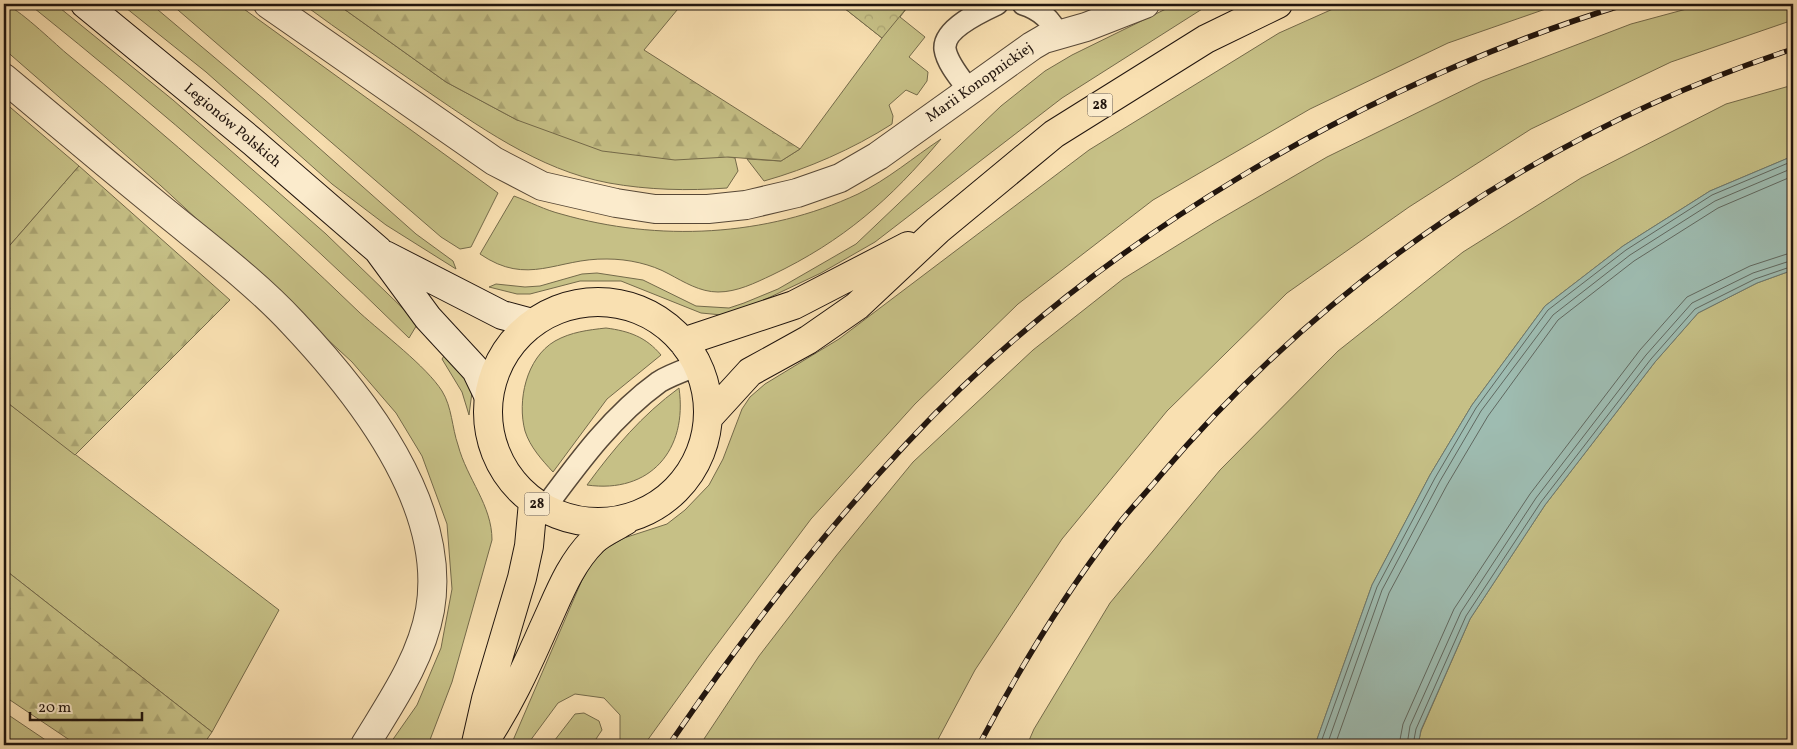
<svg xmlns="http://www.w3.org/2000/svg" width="1797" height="749" viewBox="0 0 1797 749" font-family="Vollkorn,serif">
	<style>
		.grass { fill: #c6c086; stroke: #746a4a }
		.forest { fill: url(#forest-firs); stroke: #746a4a }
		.park { fill: url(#park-crowns); stroke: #746a4a }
		.water { fill: #9ebcb1; stroke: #6c7970 }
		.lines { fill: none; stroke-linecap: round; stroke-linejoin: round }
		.shore { stroke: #606860; stroke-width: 1 }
		.lane-casing { stroke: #574837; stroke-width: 24 }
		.street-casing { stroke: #574837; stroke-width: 30 }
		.secondary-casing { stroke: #21150e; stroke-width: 30 }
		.primary-casing { stroke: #21150e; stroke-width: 30 }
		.lane { stroke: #fbebcc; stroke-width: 21 }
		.street { stroke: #fbebcc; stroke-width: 28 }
		.secondary { stroke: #fbebcc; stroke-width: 28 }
		.primary { stroke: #f9e0b1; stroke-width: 28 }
		.rail-casing { stroke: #21150e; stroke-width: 5.5 }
		.rail { stroke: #fbebcc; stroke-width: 4; stroke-dasharray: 11; stroke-linecap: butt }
		.labels { text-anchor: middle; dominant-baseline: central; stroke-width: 4.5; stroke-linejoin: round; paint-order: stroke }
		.shield { fill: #fbebcc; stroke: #625547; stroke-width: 1 }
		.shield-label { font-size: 14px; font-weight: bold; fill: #21150e }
		.street-label { font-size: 15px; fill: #21150e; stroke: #fbebcc }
	</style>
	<defs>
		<pattern id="forest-firs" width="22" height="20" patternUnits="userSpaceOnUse" patternTransform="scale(1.25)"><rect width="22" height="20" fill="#c6c086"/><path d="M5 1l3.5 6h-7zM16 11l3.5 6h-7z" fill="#aaa472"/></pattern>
		<pattern id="park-crowns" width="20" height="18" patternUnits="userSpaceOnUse" patternTransform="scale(1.25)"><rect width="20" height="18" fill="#c6c086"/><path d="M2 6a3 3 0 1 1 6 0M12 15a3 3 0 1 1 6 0" fill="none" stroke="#aaa472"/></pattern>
	</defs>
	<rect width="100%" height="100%" fill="#f9e0b1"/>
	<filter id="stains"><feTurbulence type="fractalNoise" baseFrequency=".004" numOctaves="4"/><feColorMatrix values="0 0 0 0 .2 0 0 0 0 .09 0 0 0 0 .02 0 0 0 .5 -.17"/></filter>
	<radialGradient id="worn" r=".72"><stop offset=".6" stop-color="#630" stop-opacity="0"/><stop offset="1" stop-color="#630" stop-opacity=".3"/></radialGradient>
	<!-- grass -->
	<path class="grass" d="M 4,4 C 17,7 53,42 66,53 C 167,136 266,222 360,313 C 383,334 426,366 442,391 C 452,407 452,428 458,445 C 467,479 492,505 492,540 L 452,682 L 428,745 L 389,745 L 417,705 L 441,648 L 452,589 L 447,524 L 422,456 L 396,413 L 352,362 L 160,185 L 4,49 Z
		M 29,4 L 55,4 L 173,100 L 326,234 L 418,323 L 409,338 C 288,219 161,110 29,4 Z
		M 121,4 L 151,4 L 265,100 L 416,234 L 453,261 L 456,269 L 386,225 L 332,184 L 206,72 Z
		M 171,4 L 237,4 L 498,193 L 471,247 L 460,249 L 441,237 Z
		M 303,4 L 337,4 L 446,82 L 517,120 L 735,158 L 738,171 L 727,188 C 688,191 648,190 609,183 C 538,170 477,125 418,85 C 379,58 341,32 303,4 Z
		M 839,4 L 910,4 L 900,17 L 925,37 L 909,57 L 928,72 L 927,81 L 917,95 L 906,90 L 889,105 L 893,116 L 892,124 C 853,149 807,169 764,181 L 747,159 L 781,161 L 800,149 L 882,38 Z
		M 1176,4 L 1210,4 L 1062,98 L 875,242 L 821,273 L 745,309 L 722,315 L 701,313 L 621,281 L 580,281 L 530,294 L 517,294 L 489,287 L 496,284 L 525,287 L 540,286 L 582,274 L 597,273 L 643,280 L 696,306 L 729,308 L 744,303 L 778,289 L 856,244 L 1001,106 L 1045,71 L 1072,55 Z
		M 1344,4 L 1560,4 L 1448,43 L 1310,109 L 1153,200 L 1018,304 L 915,404 L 811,519 L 709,655 L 644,745 L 618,745 L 620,743 L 620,715 L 604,698 L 575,694 L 558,703 L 527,745 L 511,745 L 582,580 L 593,561 L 607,548 L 624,538 L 667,524 L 685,510 L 709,485 L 723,459 L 742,409 L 750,397 L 765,384 L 839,339 L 1089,150 L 1279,33 Z
		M 1705,4 L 1793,4 L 1793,20 L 1671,62 L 1531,129 L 1409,207 L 1287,293 L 1167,411 L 1062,539 L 975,670 L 935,745 L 700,745 L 759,656 L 836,556 L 913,462 L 1033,350 L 1123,279 L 1215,222 L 1327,157 L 1482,81 L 1631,24 Z
		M 1793,85 L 1793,156 L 1710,191 L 1623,246 L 1545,306 L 1472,405 L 1430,475 L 1372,585 L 1315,745 L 1027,745 L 1034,729 L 1110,603 L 1220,470 L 1338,351 L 1463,252 L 1581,178 L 1726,104 Z
		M 4,102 L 79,166 L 4,252 Z
		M 941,139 C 890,200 843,241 772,275 C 755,283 737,292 718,292 C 700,292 684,282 669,274 C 651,264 628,259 607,259 C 557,258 528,287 480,254 L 514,196 C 530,202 545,210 561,214 C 658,242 766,237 858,194 C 887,180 914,157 941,139 Z
		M 1793,270 L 1793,745 L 1418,745 L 1421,731 L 1470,619 L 1545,505 L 1655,362 L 1698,313 L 1757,283 Z
		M 606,328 C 629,331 646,337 661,355 L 607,399 L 553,472 C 542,460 530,447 525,431 C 517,401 526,358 555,341 C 571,332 588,330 606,328 Z
		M 450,347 L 472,392 L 469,415 L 462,392 L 442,359 Z
		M 679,388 C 688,450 650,494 587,485 C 614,448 642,415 679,388 Z
		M 4,400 L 279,610 L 212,732 L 4,569 Z
		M 4,712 L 53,745 L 4,745 Z
		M 584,713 L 599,721 L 602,730 L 592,745 L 551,745 L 575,714 Z"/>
	<!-- forest -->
	<path class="forest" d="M 337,4 L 682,4 L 644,50 L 800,149 L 781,161 L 728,157 L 675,160 L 602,151 L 517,120 L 446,82 Z
		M 79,166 L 230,300 L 75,455 L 4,400 L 4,252 Z
		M 4,569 L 212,732 L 203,745 L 77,745 L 4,696 Z"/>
	<!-- park -->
	<path class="park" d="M 839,4 L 910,4 L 882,38 Z"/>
	<!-- water -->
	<path class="water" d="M 1793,156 L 1793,270 L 1757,283 L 1698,313 L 1655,362 L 1545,505 L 1470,619 L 1421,730 L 1418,745 L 1315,745 L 1372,585 L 1430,475 L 1472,405 L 1545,306 L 1623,246 L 1710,191 Z"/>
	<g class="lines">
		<!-- shore -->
		<path class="shore" d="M 1320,745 L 1377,587 L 1435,478 L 1476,408 L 1548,310 L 1626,250 L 1712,195 L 1793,161
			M 1327,745 L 1382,590 L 1440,481 L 1481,411 L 1553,315 L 1630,255 L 1715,201 L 1793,168
			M 1335,745 L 1389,593 L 1447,485 L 1488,416 L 1558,320 L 1634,261 L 1718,208 L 1793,176
			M 1399,745 L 1403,724 L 1454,609 L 1530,494 L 1640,350 L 1687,297 L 1750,266 L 1793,252
			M 1407,745 L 1410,726 L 1461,612 L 1536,498 L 1646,355 L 1692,303 L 1753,273 L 1793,260
			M 1413,745 L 1416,729 L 1466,616 L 1541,502 L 1651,359 L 1695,309 L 1755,279 L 1793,266"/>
		<!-- lane casing -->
		<g class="lane-casing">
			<path id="lane" d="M 1023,4 C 1039,9 1052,20 1058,36
				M 969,90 C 960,78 947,63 945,49 C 943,29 982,11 997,4
				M 544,509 C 578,463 612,416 659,382 C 670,375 685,370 698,365"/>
		</g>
		<!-- street casing -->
		<g class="street-casing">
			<path id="street" d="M 268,4 L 494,161 L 542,186 L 616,203 L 655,209 L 708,209 L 746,205 L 797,193 L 840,178 L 878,156 L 1032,46 L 1044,39 L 1086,27 L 1145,4
				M 4,78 C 53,119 103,161 153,202 C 200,241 252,279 293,323 C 361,395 448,505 430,610 C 421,660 391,702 365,745"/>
		</g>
		<!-- secondary casing -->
		<g class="secondary-casing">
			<path id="secondary" d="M 85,4 L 253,142 L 378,250 L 428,318 L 476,370 L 488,395
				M 385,255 L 502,315 L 532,323"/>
		</g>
		<!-- primary casing -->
		<g class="primary-casing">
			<path id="primary" d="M488 412a110 110 0 1 1 220 0a110 110 0 1 1-220 0Z
				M 683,342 L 794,305 L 908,246
				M 708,418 L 750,372 L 808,340 L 857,306 L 938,230 L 1054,134 L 1206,39 L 1278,4
				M 476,743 L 486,699 L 522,578 L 529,546 L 533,502
				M 482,745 C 507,709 526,668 544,627 C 558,597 569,565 593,541 C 601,533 615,527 625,521"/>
		</g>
		<!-- lane -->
		<use href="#lane" class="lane"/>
		<!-- street -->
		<use href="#street" class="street"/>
		<!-- secondary -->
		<use href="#secondary" class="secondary"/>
		<!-- primary -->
		<use href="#primary" class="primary"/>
		<!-- rail casing -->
		<g class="rail-casing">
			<path id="rail" d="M 669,745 C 741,639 819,537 907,443 C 1095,241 1364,84 1626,4
				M 979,745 C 1018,671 1062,598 1114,530 C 1128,511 1145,494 1160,476 C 1327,279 1548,129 1793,49"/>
		</g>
		<!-- rail -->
		<use href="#rail" class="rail"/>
	</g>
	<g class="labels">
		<!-- shield labels -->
		<g class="shield">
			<rect x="1087.5" y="93.5" width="25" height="23" rx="4"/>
			<rect x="524.5" y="492.5" width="25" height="23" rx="4"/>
		</g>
		<g class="shield-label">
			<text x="1100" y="105">28</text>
			<text x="537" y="504">28</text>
		</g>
		<!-- street labels -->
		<g class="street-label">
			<text transform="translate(980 83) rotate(-35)">Marii Konopnickiej</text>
			<text transform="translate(232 126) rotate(40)">Legionów Polskich</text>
		</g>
	</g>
	<!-- margin -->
	<rect width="1797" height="749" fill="none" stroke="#f9e0b1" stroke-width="20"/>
	<rect x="5" y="5" width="1787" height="739" fill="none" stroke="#21150e" stroke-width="2.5"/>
	<rect x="10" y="10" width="1777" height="729" fill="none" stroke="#21150e"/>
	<!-- scale -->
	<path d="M30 712v8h112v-8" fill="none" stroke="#21150e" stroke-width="2.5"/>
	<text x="38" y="712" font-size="15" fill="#21150e" stroke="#fbebcc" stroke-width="4" paint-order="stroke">20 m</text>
	<rect width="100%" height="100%" filter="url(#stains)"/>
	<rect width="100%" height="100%" fill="url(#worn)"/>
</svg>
